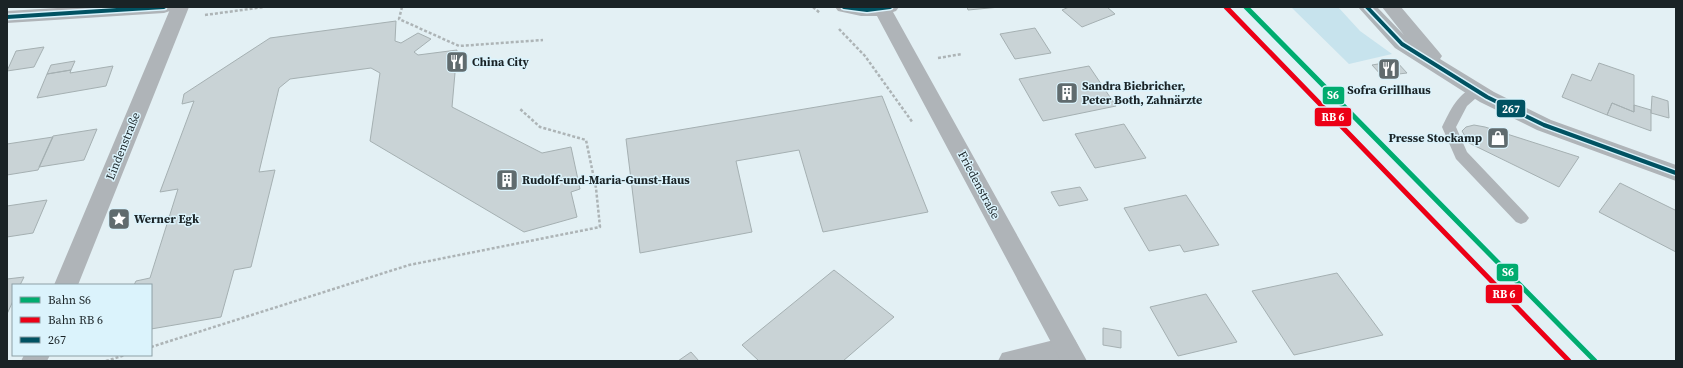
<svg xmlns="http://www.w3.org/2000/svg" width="1683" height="368" viewBox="0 0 1683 368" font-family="'Source Serif 4',serif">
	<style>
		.green { fill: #c7e3ed }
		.building { fill: #c9d3d6; stroke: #a5b0b2 }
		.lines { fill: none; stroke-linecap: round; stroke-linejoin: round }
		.path { stroke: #adb4b6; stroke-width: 2.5; stroke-dasharray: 3 2; stroke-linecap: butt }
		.service { fill: #afb4b8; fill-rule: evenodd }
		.minor { fill: #afb4b8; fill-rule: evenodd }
		.tertiary { fill: #afb4b8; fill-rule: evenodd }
		.bus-1-casing { stroke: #dbf3fc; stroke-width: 7 }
		.bus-1 { stroke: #005262; stroke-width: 4 }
		.rail-1-casing { stroke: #dbf3fc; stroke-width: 8 }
		.rail-2-casing { stroke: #dbf3fc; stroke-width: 8 }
		.rail-1 { stroke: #00ac6f; stroke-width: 5 }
		.rail-2 { stroke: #ec0016; stroke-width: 5 }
		.labels { text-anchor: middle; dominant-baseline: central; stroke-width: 3; stroke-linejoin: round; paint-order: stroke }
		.poi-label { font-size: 12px; font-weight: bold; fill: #1a2326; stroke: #dbf3fc; text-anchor: start }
		.street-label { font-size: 12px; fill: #1a2326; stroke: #dbf3fc }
		.line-badge { stroke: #dbf3fc; stroke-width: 1.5 }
		.badge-label { font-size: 11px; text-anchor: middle; font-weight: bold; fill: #fff }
	</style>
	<rect width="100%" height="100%" fill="#e3f0f4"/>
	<!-- green -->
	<path class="green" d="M 1291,7 L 1338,7 L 1360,31 L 1392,54 L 1349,64 Z"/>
	<!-- building -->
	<path class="building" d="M 967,7 L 1000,7 L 968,10 Z
		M 1069,7 L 1107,7 L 1115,14 L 1082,27 L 1062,10 Z
		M 396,21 L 395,41 L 401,43 L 418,33 L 431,39 L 414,52 L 418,55 L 457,50 L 452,107 L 542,153 L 571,147 L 580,189 L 571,192 L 577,217 L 524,232 L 370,141 L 380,73 L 371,68 L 290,79 L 279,88 L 259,172 L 275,170 L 251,267 L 234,270 L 221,317 L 151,329 L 151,285 L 134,285 L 136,281 L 150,278 L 178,189 L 160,192 L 194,101 L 182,104 L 184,94 L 270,38 Z
		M 1035,28 L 1051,53 L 1015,59 L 1000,34 Z
		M 44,47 L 34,67 L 7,71 L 16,51 Z
		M 75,61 L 71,70 L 47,74 L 51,65 Z
		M 1396,61 L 1407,73 L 1382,76 L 1372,65 Z
		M 1599,63 L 1634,75 L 1634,112 L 1612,103 L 1607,115 L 1562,97 L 1572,74 L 1591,81 Z
		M 113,66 L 106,86 L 37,98 L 47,74 L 71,70 L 70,73 Z
		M 1089,66 L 1116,106 L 1043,121 L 1019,79 Z
		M 882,96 L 928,212 L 823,232 L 799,150 L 736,161 L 752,232 L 640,253 L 626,139 Z
		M 1652,96 L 1668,101 L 1669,118 L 1651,113 Z
		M 1612,103 L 1634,112 L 1634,105 L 1651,110 L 1651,131 L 1607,115 Z
		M 1124,124 L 1146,158 L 1095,168 L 1075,134 Z
		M 1474,125 L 1485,127 L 1579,157 L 1559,187 L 1469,143 L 1462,131 L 1466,127 Z
		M 97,129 L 84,160 L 39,167 L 53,136 Z
		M 53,137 L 38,170 L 7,175 L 7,144 Z
		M 1620,183 L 1675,210 L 1676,209 L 1676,252 L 1599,212 Z
		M 1080,187 L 1088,200 L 1059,206 L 1051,192 Z
		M 1186,195 L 1219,245 L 1184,252 L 1180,245 L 1149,251 L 1124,208 Z
		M 47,200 L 33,233 L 7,237 L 7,206 Z
		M 834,270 L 894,317 L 843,361 L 759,361 L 742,345 Z
		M 1337,273 L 1383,335 L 1294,355 L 1252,291 Z
		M 24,277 L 20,285 L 13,285 L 13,301 L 7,314 L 7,279 Z
		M 1206,294 L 1237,342 L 1178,356 L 1150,307 Z
		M 1103,328 L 1121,331 L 1121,348 L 1103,345 Z
		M 691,352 L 699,361 L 678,361 Z"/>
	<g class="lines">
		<!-- path -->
		<path class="path" d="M 402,7 L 399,19 L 459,46 L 543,40
			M 813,7 L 820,13
			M 205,15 L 264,7
			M 839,29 L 865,56 L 913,123
			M 938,58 L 962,54
			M 151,347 L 409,265 L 600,227 L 596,188 L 586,140 L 540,127 L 519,108
			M 106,361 L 125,355"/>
		<!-- service -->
		<path class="service" d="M 1477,86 L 1482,88 L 1484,91 L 1467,106 L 1456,127 L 1467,152 L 1526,214 L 1529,218 L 1526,222 L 1521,224 L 1516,222 L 1456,159 L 1442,127 C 1450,111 1458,92 1477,86 Z"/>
		<!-- minor -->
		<path class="minor" d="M 171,7 L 189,7 L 78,285 L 54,285 Z
			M 1066,337 L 1075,340 L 1079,348 L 1075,356 L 1057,361 L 998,361 L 1002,353 Z
			M 24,355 L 50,355 L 47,361 L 21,361 Z"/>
		<!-- tertiary -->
		<path class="tertiary" d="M 74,7 L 173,7 L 170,11 L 164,13 L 7,23 L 7,11 Z
			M 835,7 L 899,7 L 896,11 L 893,12 L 1087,361 L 1061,361 L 877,16 L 861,16 L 838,11 Z
			M 1358,7 L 1377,7 L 1404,35 L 1382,7 L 1401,7 L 1439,52 L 1442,56 L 1440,59 L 1494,92 L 1551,120 L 1676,165 L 1676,181 L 1537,130 L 1480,102 L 1395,48 Z"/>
		<!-- bus-1 casing -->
		<g class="bus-1-casing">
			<path id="bus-1" d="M 844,7 L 867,10 L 890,7
				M 1367,7 L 1402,44 L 1487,97 L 1544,125 L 1676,173
				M 7,17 L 164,7"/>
		</g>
		<!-- bus-1 -->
		<use href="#bus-1" class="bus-1"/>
		<!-- rail-1 casing -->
		<g class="rail-1-casing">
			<path id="rail-1" d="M 1246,7 L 1595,361"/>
		</g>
		<!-- rail-2 casing -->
		<g class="rail-2-casing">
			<path id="rail-2" d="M 1226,7 L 1569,361"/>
		</g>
		<!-- rail-1 -->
		<use href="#rail-1" class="rail-1"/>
		<!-- rail-2 -->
		<use href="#rail-2" class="rail-2"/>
	</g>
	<!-- icons -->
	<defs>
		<g id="restaurant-square" transform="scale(1.15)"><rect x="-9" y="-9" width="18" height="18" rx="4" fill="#606b6e" stroke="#dbf3fc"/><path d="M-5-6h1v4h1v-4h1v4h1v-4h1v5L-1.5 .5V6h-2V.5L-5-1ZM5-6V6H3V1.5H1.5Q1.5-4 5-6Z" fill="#fff"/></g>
		<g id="building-square" transform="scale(1.15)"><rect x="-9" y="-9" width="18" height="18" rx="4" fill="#606b6e" stroke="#dbf3fc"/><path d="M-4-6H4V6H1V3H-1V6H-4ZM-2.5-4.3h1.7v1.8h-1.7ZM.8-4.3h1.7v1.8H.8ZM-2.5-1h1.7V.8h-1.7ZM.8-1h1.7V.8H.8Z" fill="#fff"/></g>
		<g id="shop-square" transform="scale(1.15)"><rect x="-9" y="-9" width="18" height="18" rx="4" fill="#606b6e" stroke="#dbf3fc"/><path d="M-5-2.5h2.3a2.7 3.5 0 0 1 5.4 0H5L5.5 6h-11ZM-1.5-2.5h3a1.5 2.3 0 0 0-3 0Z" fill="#fff"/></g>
		<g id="sight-square" transform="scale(1.15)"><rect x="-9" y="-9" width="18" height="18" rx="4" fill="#606b6e" stroke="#dbf3fc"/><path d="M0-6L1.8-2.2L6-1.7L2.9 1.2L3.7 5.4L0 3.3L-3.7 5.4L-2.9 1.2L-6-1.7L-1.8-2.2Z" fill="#fff"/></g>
	</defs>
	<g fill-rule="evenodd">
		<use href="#restaurant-square" x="457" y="62"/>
		<use href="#restaurant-square" x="1389" y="69"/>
		<use href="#building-square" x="1067" y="93"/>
		<use href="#shop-square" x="1498" y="138"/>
		<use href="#building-square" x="507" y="180"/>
		<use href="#sight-square" x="119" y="219"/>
	</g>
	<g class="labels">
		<!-- poi labels -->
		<g class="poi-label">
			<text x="472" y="62">China City</text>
			<text x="1082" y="86">Sandra Biebricher,<tspan x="1082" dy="14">Peter Both, Zahnärzte</tspan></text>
			<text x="1389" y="90" text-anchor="middle">Sofra Grillhaus</text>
			<text x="1482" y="138" text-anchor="end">Presse Stockamp</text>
			<text x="522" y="180">Rudolf-und-Maria-Gunst-Haus</text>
			<text x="134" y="219">Werner Egk</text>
		</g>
		<!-- street labels -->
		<g class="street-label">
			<text transform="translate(123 146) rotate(-68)">Lindenstraße</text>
			<text transform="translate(979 185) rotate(62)">Friedenstraße</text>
		</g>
	</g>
	<g class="line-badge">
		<rect x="1322" y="86" width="23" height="19" rx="4" fill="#00ac6f"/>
		<rect x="1496" y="99" width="30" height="19" rx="4" fill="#005262"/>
		<rect x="1314" y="107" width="38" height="20" rx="4" fill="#ec0016"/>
		<rect x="1496" y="263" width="23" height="19" rx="4" fill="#00ac6f"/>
		<rect x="1485" y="284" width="38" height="20" rx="4" fill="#ec0016"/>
	</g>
	<g class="badge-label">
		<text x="1333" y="99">S6</text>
		<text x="1511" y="113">267</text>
		<text x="1333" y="121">RB 6</text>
		<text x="1508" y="276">S6</text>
		<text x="1504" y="298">RB 6</text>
	</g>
	<!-- border -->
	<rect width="1683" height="368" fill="none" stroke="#1a2326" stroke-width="16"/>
	<!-- legend -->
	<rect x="12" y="284" width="140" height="72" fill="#dbf3fc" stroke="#8ea0a6"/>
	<rect x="20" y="297" width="20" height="6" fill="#00ac6f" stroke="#8ea0a6"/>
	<text x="48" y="304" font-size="12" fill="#1a2326">Bahn S6</text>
	<rect x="20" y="317" width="20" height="6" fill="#ec0016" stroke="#8ea0a6"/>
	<text x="48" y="324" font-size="12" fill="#1a2326">Bahn RB 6</text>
	<rect x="20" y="337" width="20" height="6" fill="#005262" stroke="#8ea0a6"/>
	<text x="48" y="344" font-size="12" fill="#1a2326">267</text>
</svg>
